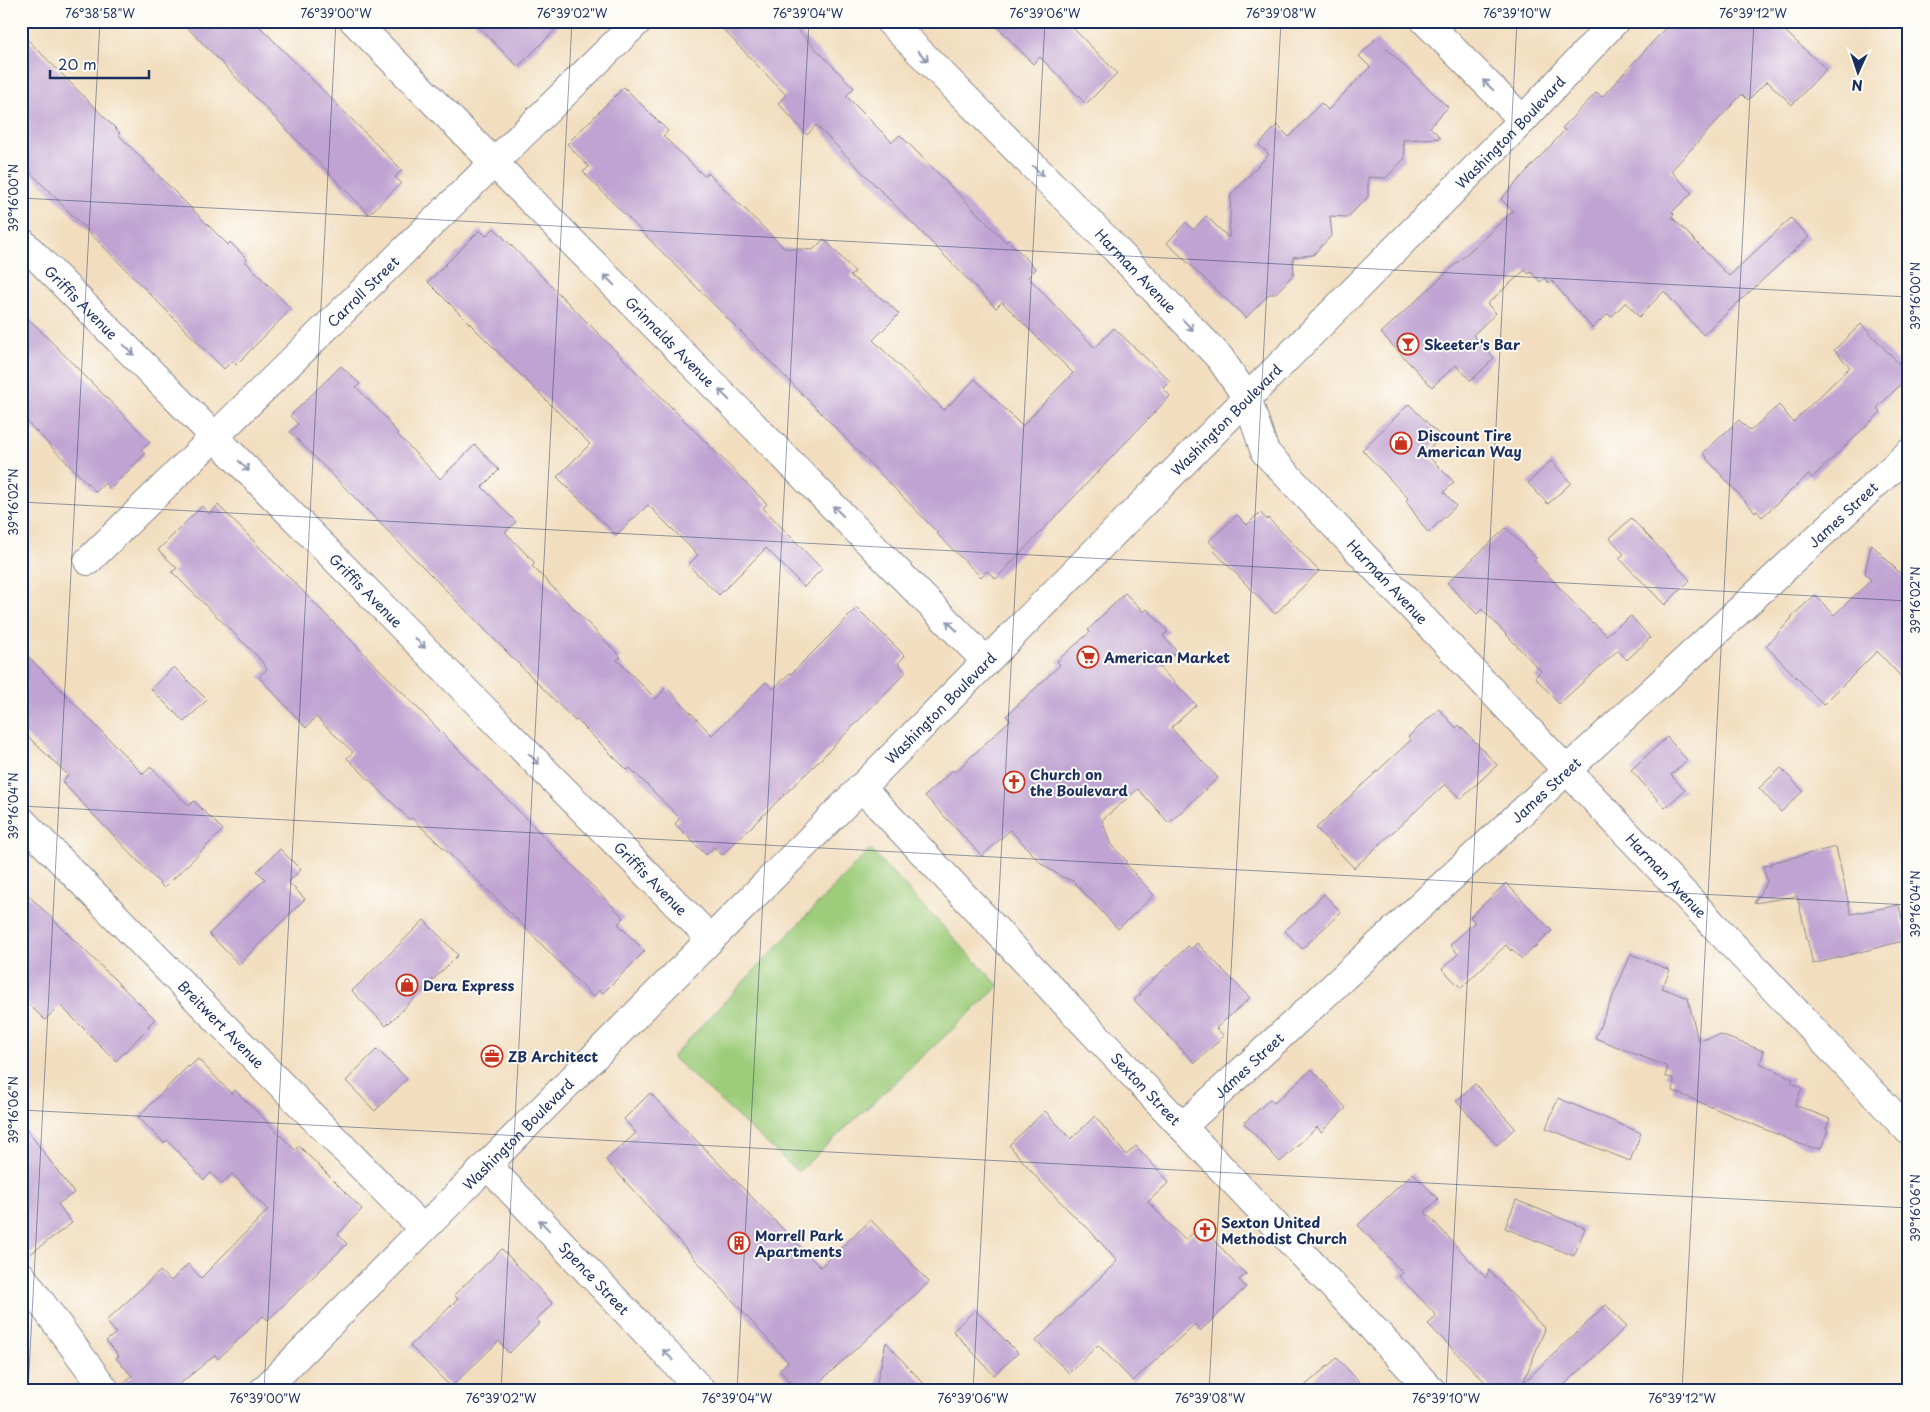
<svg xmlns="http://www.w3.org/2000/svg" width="1930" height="1412" viewBox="0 0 1930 1412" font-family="'Playpen Sans',sans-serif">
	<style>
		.green { fill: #9dcc7a; stroke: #5c7e6c }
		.building { fill: #c0a3d2 }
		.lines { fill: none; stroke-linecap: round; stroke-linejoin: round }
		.street-casing { stroke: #86868e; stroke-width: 30 }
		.secondary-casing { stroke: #86868e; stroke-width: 30 }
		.street { stroke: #fff; stroke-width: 28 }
		.secondary { stroke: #fff; stroke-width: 28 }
		.oneway { stroke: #8d97ae }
		.ticks { fill: none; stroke: #1b2f5e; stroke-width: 1; stroke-opacity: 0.45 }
		.labels { text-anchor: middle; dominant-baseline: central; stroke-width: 4; stroke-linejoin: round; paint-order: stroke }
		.street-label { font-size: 14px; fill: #1b2f5e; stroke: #fdfcf7 }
		.poi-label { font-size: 14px; font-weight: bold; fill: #1b2f5e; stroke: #fdfcf7; text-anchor: start }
		.neatline { fill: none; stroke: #1b2f5e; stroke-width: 2 }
		.ticks-label { font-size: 12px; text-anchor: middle; fill: #1b2f5e }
	</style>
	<rect width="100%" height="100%" fill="#fdfcf7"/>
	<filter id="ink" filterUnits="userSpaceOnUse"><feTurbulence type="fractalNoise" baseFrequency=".02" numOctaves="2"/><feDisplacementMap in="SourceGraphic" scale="10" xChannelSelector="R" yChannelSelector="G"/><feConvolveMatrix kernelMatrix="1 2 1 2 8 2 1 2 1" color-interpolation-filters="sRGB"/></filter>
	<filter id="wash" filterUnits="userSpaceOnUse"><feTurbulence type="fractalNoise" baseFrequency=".0096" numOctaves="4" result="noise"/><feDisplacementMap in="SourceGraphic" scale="20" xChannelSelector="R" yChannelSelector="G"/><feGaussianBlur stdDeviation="1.12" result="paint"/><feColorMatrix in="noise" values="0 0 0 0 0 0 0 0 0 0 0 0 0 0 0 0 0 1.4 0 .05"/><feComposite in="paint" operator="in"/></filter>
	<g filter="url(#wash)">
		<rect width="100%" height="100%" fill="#f2debf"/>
		<!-- green -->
		<path class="green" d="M 870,849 L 999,986 L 798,1172 L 672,1057 Z"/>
		<g id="blocks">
			<!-- building -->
			<path class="building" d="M 181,21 L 254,21 L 402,170 L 395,177 L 401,183 L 369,214 Z
				M 473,21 L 564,21 L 518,67 Z
				M 715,21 L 789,21 L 854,88 L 846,96 L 892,142 L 900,135 L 1006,242 L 1008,240 L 1036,269 L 1028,277 L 1095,348 L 1114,328 L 1170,381 L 1163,388 L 1170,396 L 996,579 L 987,571 L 981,577 L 937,534 L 938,533 L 824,416 L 583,172 L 589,167 L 567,144 L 624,87 L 668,131 L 663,136 L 704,176 L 708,173 L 784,248 L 813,250 L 824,239 L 855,272 L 850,276 L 888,303 L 899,314 L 873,340 L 944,410 L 975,379 L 1022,426 L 1073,373 L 1002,302 L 996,308 L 816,125 L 807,135 L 778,103 L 786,95 Z
				M 992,21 L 1066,21 L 1117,73 L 1086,104 L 1040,57 L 1033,64 Z
				M 1672,21 L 1774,21 L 1826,69 L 1792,105 L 1767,81 L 1748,100 L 1742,94 L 1671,171 L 1692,193 L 1672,212 L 1674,214 L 1672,217 L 1729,276 L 1791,218 L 1809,237 L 1703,335 L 1664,291 L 1639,317 L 1626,302 L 1611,317 L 1608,314 L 1592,328 L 1552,281 L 1549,283 L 1545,278 L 1540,282 L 1531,272 L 1529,274 L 1525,270 L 1487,304 L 1496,313 L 1473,335 L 1494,358 L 1471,381 L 1456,365 L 1432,387 L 1381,333 L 1513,211 L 1501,199 L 1565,130 L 1562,128 L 1597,92 L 1602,97 Z
				M 21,33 L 120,133 L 118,134 L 161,178 L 228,245 L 230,242 L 247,259 L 245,261 L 291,309 L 236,365 L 232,361 L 224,369 L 21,163 Z
				M 1376,39 L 1448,107 L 1430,127 L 1441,138 L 1403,140 L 1405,158 L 1386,178 L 1368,177 L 1368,197 L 1348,217 L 1330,216 L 1332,235 L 1313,255 L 1293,257 L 1294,274 L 1275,294 L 1269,294 L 1246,318 L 1167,243 L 1186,222 L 1193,230 L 1206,216 L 1229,238 L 1231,195 L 1269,154 L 1259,145 L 1277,125 L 1289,137 L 1321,103 L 1328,110 L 1370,67 L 1359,56 Z
				M 494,228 L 767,504 L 763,508 L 822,569 L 804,587 L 766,548 L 719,595 L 688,565 L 698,555 L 648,505 L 616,535 L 557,477 L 590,444 L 428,282 L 480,230 L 486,236 Z
				M 21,311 L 150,442 L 141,450 L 145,454 L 110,489 L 105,483 L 96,492 L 21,416 Z
				M 1861,324 L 1909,374 L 1909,376 L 1877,408 L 1881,412 L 1812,478 L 1809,474 L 1762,517 L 1756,510 L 1755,512 L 1706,458 L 1707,457 L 1703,453 L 1739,420 L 1750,431 L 1779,405 L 1793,422 L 1850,367 L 1834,350 Z
				M 341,366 L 360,384 L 356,387 L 388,420 L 387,421 L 398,433 L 397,434 L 440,479 L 475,445 L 499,470 L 482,487 L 516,522 L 505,532 L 535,563 L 532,566 L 621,657 L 617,660 L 656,699 L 666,687 L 712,735 L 766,682 L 773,689 L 790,673 L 791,674 L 857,608 L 905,656 L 898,663 L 906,672 L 815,765 L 722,855 L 714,847 L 706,855 L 675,824 L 680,818 L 630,768 L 627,770 L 577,720 L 575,721 L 290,432 L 298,424 L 290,416 Z
				M 1409,404 L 1441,437 L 1425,453 L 1454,482 L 1444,492 L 1456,506 L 1428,533 L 1406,501 L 1408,498 L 1362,450 Z
				M 1551,461 L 1571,483 L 1548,504 L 1528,483 Z
				M 218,505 L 624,918 L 618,924 L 645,951 L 603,993 L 600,990 L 593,997 L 509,911 L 412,818 L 410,820 L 347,758 L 353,752 L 316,717 L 306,728 L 259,677 L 267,669 L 259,658 L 172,572 L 177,568 L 158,550 L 202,506 L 209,514 Z
				M 1260,512 L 1267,520 L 1268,518 L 1319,571 L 1275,614 L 1214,551 L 1216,549 L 1209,541 L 1237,515 L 1247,525 Z
				M 1631,518 L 1690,580 L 1665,605 L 1619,558 L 1624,554 L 1610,538 Z
				M 1506,528 L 1536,558 L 1534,560 L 1592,623 L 1593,622 L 1606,635 L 1631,616 L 1650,638 L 1627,660 L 1618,650 L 1559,704 L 1535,677 L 1541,671 L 1482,609 L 1477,614 L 1447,583 Z
				M 1871,544 L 1909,582 L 1909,685 L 1877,651 L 1823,705 L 1766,646 L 1792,618 L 1791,617 L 1815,595 L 1834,615 L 1871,580 L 1865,573 Z
				M 1125,593 L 1144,612 L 1147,609 L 1168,631 L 1163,636 L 1177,651 L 1159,667 L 1196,705 L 1171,728 L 1218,778 L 1169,823 L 1138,789 L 1102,820 L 1111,845 L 1127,861 L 1125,863 L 1154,895 L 1118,929 L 1073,881 L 1062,877 L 1043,865 L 1010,830 L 982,856 L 925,796 L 953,770 L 955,772 L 1010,720 L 1006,716 L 1060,665 L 1057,661 L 1090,632 L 1088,630 Z
				M 21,649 L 143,774 L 151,767 L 189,806 L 194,801 L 223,830 L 164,888 L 62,782 L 68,775 L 21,730 Z
				M 174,667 L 207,700 L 184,722 L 151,689 Z
				M 1439,709 L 1456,728 L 1459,725 L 1497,765 L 1461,799 L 1445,784 L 1354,868 L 1316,828 L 1411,740 L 1408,737 Z
				M 1667,737 L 1687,760 L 1671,775 L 1685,790 L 1665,808 L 1631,770 Z
				M 1781,768 L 1803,791 L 1781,812 L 1759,788 Z
				M 1836,847 L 1851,914 L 1899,905 L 1907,940 L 1813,964 L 1797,896 L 1754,903 L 1767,882 L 1763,866 L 1771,865 L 1770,863 Z
				M 280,849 L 301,870 L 288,882 L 305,899 L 239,964 L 209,934 L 265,879 L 257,871 Z
				M 1506,883 L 1552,931 L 1522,959 L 1512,949 L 1511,951 L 1506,945 L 1461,988 L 1442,969 L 1458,954 L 1450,945 L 1475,922 L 1470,917 Z
				M 21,888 L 155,1019 L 148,1026 L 149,1027 L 116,1061 L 60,1005 L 45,1020 L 21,997 Z
				M 1324,894 L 1341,912 L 1302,949 L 1285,931 Z
				M 424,920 L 458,955 L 386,1026 L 352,991 Z
				M 1197,943 L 1250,998 L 1216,1028 L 1224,1036 L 1195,1063 L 1134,1000 L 1141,994 L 1140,992 L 1188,946 L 1191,949 Z
				M 1631,954 L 1670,970 L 1662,988 L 1688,998 L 1698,1041 L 1720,1035 L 1764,1051 L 1760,1063 L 1793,1079 L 1791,1083 L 1802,1088 L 1795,1105 L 1830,1119 L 1826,1129 L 1828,1130 L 1821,1148 L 1810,1148 L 1673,1091 L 1674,1079 L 1665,1076 L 1668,1067 L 1595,1038 Z
				M 377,1049 L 407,1079 L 375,1111 L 346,1081 Z
				M 198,1059 L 232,1094 L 235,1090 L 295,1150 L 299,1146 L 362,1209 L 338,1234 L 347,1244 L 268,1320 L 263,1316 L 218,1359 L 215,1355 L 171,1391 L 121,1391 L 120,1385 L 132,1376 L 116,1358 L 119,1356 L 106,1341 L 116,1333 L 106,1321 L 160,1271 L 171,1281 L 188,1264 L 201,1278 L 268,1210 L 232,1174 L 222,1184 L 211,1173 L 204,1180 L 167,1140 L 164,1143 L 138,1117 L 188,1066 L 189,1067 Z
				M 1312,1069 L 1346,1108 L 1321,1132 L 1317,1127 L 1280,1162 L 1244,1123 L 1270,1099 L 1274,1103 Z
				M 1475,1084 L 1515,1128 L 1497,1145 L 1456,1101 Z
				M 650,1093 L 820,1267 L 871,1220 L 929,1282 L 810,1391 L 798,1391 L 779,1370 L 788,1362 L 606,1160 L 636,1133 L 624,1119 Z
				M 1558,1098 L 1641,1133 L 1630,1161 L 1546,1128 Z
				M 1045,1111 L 1071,1139 L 1095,1116 L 1126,1155 L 1136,1146 L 1169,1182 L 1148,1202 L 1185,1240 L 1193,1233 L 1201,1241 L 1208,1234 L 1246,1274 L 1239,1280 L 1246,1287 L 1213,1319 L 1200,1331 L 1195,1324 L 1133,1381 L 1098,1345 L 1069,1373 L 1036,1341 L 1117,1261 L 1085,1225 L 1084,1226 L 1039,1180 L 1009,1145 Z
				M 21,1122 L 74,1193 L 58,1204 L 72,1223 L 22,1260 Z
				M 1413,1173 L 1438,1199 L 1425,1212 L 1486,1278 L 1489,1270 L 1545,1329 L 1523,1383 L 1606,1305 L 1627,1326 L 1558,1391 L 1494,1391 L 1428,1324 L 1437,1316 L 1399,1276 L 1403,1273 L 1358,1225 Z
				M 1516,1200 L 1585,1228 L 1574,1256 L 1505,1228 Z
				M 502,1249 L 553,1304 L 536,1319 L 540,1323 L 509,1353 L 499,1341 L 451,1387 L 410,1346 L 458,1299 L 454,1295 Z
				M 975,1310 L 1018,1353 L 994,1375 L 953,1331 Z
				M 886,1342 L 911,1370 L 931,1391 L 875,1391 Z
				M 1337,1358 L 1368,1391 L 1299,1391 Z"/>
		</g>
	</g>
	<g filter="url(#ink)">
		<use href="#blocks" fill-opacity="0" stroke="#86868e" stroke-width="1"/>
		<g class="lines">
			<!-- street casing -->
			<g class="street-casing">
				<g id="street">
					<path id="s1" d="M 354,21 L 986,661"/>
					<path id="s2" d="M 889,21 L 1101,234 L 1220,358 L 1247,398 L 1265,452 L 1909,1131"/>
					<path d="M 1425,21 L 1523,120"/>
					<path id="s3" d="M 21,241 L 711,939"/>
					<path id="s4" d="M 88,561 L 638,21"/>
					<path id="s5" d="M 861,787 L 1432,1391"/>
					<path id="s6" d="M 21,820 L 423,1229"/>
					<path id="s7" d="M 1182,1127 L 1909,453"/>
					<path id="s8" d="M 487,1165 L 702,1391"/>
					<path d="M 21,1275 L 106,1391"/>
				</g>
			</g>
			<!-- secondary casing -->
			<g class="secondary-casing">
				<g id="secondary">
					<path id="s9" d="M 263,1391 L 1523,120 L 1615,21"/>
				</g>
			</g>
			<!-- street -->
			<use href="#street" class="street"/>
			<!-- secondary -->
			<use href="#secondary" class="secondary"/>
		</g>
		<!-- one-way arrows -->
		<defs><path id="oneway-shaft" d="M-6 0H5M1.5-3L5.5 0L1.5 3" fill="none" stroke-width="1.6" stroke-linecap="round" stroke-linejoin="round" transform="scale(1.25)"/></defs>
		<g class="oneway">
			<use href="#oneway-shaft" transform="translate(923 56) rotate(45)"/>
			<use href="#oneway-shaft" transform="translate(1488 85) rotate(-135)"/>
			<use href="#oneway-shaft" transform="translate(1038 171) rotate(45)"/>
			<use href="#oneway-shaft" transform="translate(609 280) rotate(-135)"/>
			<use href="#oneway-shaft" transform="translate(1188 325) rotate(46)"/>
			<use href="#oneway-shaft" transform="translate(129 350) rotate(45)"/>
			<use href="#oneway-shaft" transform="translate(724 395) rotate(-135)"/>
			<use href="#oneway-shaft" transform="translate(244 466) rotate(45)"/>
			<use href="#oneway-shaft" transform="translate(838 511) rotate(-135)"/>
			<use href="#oneway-shaft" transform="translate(952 626) rotate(-135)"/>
			<use href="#oneway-shaft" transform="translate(420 643) rotate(45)"/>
			<use href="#oneway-shaft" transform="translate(534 759) rotate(45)"/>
			<use href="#oneway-shaft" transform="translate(544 1225) rotate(-134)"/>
			<use href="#oneway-shaft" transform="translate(668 1355) rotate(-134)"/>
		</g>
	</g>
	<!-- ticks -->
	<path class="ticks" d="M 21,198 L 1909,297M 21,502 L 1909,601M 21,806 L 1909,905M 21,1110 L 1909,1208M 28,1391 L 100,21M 264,1391 L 336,21M 501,1391 L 572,21M 737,1391 L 809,21M 973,1391 L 1045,21M 1209,1391 L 1281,21M 1446,1391 L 1517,21M 1682,1391 L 1754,21"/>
	<!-- icons -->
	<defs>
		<g id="bar-ring" transform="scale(1.125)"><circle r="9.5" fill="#fdfcf7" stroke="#c8321e" stroke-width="1.5"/><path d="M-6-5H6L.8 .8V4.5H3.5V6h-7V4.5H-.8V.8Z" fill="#c8321e"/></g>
		<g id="shop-ring" transform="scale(1.125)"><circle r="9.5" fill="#fdfcf7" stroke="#c8321e" stroke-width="1.5"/><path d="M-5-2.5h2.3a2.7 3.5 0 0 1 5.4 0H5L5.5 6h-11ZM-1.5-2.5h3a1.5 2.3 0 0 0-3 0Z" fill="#c8321e"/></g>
		<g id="supermarket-ring" transform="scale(1.125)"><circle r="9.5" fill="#fdfcf7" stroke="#c8321e" stroke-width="1.5"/><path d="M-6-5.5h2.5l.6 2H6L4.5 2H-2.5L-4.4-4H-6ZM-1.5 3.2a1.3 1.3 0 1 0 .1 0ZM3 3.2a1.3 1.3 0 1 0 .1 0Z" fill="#c8321e"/></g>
		<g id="church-ring" transform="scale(1.125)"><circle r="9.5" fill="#fdfcf7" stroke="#c8321e" stroke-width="1.5"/><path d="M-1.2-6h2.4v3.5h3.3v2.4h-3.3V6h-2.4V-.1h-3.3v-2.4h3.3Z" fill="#c8321e"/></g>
		<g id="office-ring" transform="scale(1.125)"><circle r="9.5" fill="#fdfcf7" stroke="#c8321e" stroke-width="1.5"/><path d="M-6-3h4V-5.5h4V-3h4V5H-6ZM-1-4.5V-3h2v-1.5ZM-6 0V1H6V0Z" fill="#c8321e"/></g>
		<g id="building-ring" transform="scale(1.125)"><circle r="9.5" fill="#fdfcf7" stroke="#c8321e" stroke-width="1.5"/><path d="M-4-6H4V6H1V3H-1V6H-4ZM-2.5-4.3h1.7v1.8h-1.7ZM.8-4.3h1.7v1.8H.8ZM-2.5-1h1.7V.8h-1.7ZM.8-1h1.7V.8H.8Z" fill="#c8321e"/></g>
	</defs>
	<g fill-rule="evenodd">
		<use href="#bar-ring" x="1408" y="344"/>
		<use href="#shop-ring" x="1401" y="443"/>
		<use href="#supermarket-ring" x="1088" y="657"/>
		<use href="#church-ring" x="1014" y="782"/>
		<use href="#shop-ring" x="407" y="985"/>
		<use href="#office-ring" x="492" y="1056"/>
		<use href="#church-ring" x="1205" y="1230"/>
		<use href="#building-ring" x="739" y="1243"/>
	</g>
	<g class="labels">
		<!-- street labels -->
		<g class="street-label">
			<text stroke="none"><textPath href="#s9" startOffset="1772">Washington Boulevard</textPath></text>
			<text stroke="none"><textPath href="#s2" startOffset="351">Harman Avenue</textPath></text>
			<text stroke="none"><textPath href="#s4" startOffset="385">Carroll Street</textPath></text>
			<text stroke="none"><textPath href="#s3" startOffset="86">Griffis Avenue</textPath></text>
			<text stroke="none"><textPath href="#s1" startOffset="450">Grinnalds Avenue</textPath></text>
			<text stroke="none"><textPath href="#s9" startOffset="1368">Washington Boulevard</textPath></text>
			<text stroke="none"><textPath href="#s7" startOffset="901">James Street</textPath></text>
			<text stroke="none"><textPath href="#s2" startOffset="756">Harman Avenue</textPath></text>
			<text stroke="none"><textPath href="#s3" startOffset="491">Griffis Avenue</textPath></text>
			<text stroke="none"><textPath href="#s9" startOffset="962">Washington Boulevard</textPath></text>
			<text stroke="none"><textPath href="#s7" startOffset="496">James Street</textPath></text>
			<text stroke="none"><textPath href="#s2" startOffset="1161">Harman Avenue</textPath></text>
			<text stroke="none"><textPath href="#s3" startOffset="896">Griffis Avenue</textPath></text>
			<text stroke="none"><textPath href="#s6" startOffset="286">Breitwert Avenue</textPath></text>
			<text stroke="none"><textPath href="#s7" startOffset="91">James Street</textPath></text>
			<text stroke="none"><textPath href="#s5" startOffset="415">Sexton Street</textPath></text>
			<text stroke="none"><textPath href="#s9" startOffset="362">Washington Boulevard</textPath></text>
			<text stroke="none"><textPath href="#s8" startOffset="156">Spence Street</textPath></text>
		</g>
		<!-- poi labels -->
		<g class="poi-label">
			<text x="1424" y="344">Skeeter's Bar</text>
			<text x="1417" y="435">Discount Tire<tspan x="1417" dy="16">American Way</tspan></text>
			<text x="1104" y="657">American Market</text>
			<text x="1030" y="774">Church on<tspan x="1030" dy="16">the Boulevard</tspan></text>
			<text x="423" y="985">Dera Express</text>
			<text x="508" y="1056">ZB Architect</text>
			<text x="1221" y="1222">Sexton United<tspan x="1221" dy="16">Methodist Church</tspan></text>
			<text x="755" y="1235">Morrell Park<tspan x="755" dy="16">Apartments</tspan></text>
		</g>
	</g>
	<!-- margin -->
	<rect width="1930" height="1412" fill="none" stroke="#fdfcf7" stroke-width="55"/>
	<!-- north arrow -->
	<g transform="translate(1858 72) rotate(183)" stroke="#fdfcf7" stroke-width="4" paint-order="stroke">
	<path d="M0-4L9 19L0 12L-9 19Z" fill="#1b2f5e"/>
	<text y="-8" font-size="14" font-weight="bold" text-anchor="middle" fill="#1b2f5e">N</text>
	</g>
	<!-- scale -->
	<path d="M50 70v8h99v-8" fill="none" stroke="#1b2f5e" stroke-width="2.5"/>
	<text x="58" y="70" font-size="15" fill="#1b2f5e" stroke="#fdfcf7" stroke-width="4" paint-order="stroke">20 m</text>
	<rect x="28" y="28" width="1874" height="1356" class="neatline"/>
	<g class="ticks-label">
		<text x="100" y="18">76°38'58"W</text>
		<text x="336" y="18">76°39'00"W</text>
		<text x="572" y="18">76°39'02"W</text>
		<text x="808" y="18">76°39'04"W</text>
		<text x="1045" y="18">76°39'06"W</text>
		<text x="1281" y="18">76°39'08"W</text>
		<text x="1517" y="18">76°39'10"W</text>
		<text x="1753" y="18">76°39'12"W</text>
		<text transform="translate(14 198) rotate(-90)" y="4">39°16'00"N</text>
		<text transform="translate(1916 296) rotate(-90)" y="4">39°16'00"N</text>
		<text transform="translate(14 502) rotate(-90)" y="4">39°16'02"N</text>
		<text transform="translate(1916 600) rotate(-90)" y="4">39°16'02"N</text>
		<text transform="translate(14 806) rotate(-90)" y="4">39°16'04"N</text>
		<text transform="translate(1916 904) rotate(-90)" y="4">39°16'04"N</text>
		<text transform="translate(14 1110) rotate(-90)" y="4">39°16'06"N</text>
		<text transform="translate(1916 1208) rotate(-90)" y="4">39°16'06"N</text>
		<text x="265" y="1403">76°39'00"W</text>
		<text x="501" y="1403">76°39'02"W</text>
		<text x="737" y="1403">76°39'04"W</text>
		<text x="973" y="1403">76°39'06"W</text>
		<text x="1210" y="1403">76°39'08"W</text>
		<text x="1446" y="1403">76°39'10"W</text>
		<text x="1682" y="1403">76°39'12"W</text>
	</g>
</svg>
